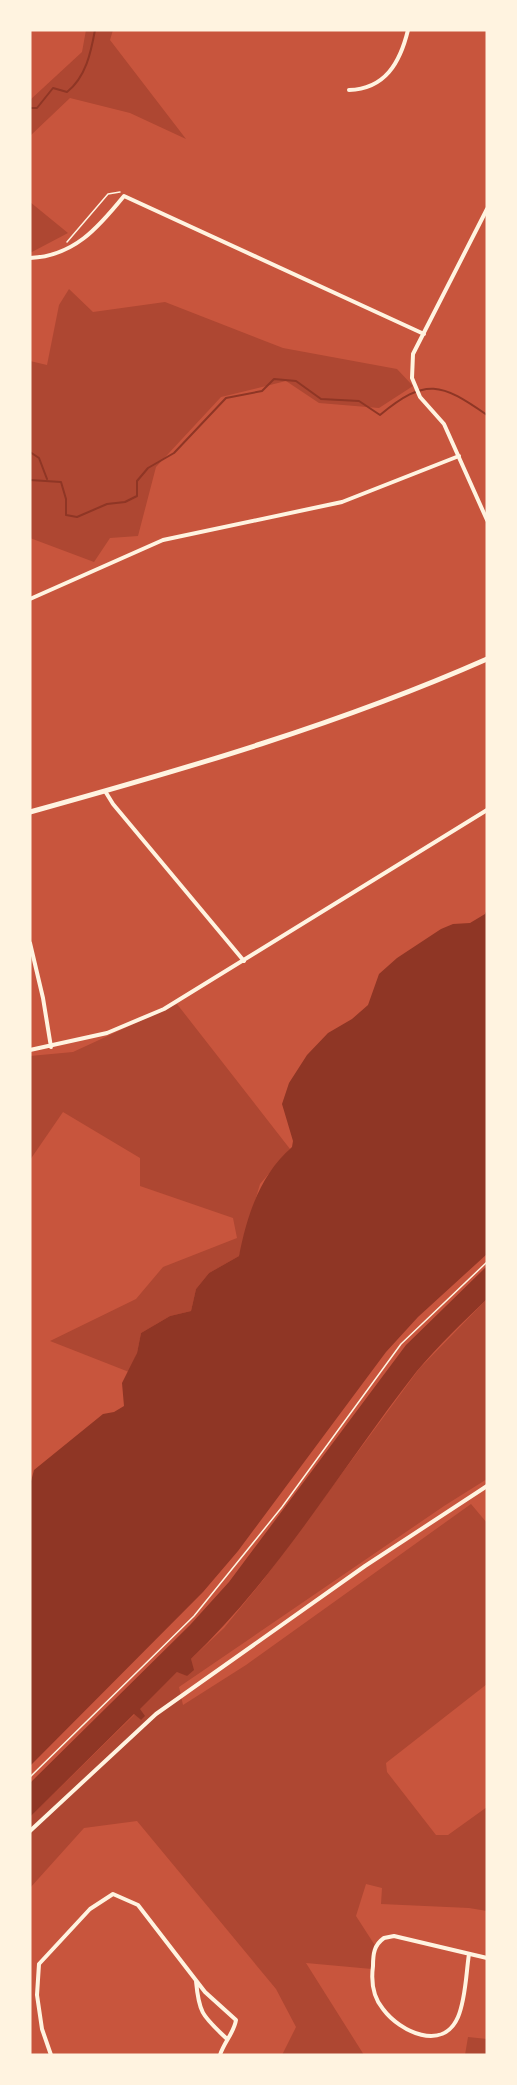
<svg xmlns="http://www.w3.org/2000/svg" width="517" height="2085" viewBox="0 0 517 2085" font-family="'Crimson Pro',serif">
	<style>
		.green { fill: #ae4732 }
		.water { fill: #8f3625 }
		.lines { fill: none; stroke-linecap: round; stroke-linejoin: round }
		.stream { stroke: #8f3625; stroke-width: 2 }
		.path { stroke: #fff3e0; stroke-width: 1.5 }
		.minor { stroke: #fff3e0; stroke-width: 4 }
		.secondary { stroke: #fff3e0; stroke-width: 5 }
	</style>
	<rect width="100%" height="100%" fill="#c8553d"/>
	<!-- green -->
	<path class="green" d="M 86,30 L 113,30 L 110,40 L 186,139 L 130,113 L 70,98 L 30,136 L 30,100 L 82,52 Z
		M 30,202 L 68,233 L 30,253 Z
		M 69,289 L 93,312 L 165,302 L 283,348 L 397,369 L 413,386 L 379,408 L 319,403 L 286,381 L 221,397 L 156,467 L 138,536 L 110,538 L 94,562 L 30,538 L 30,361 L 47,365 L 59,305 Z
		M 177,1004 L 290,1149 L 260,1184 L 239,1256 L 209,1273 L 196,1289 L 191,1311 L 170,1316 L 141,1333 L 137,1353 L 129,1372 L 50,1341 L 136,1299 L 163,1267 L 237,1238 L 233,1218 L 140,1186 L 140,1158 L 63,1112 L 30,1160 L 30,1056 L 73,1052 Z
		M 487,1299 L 487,1479 L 444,1506 L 179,1687 L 183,1705 L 246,1665 L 471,1504 L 487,1523 L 487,1684 L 386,1763 L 387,1772 L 436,1835 L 448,1835 L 487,1807 L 487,1911 L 469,1908 L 381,1904 L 382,1888 L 366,1884 L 356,1916 L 376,1947 L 372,1969 L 306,1963 L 364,2055 L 282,2055 L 296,2027 L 276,1989 L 137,1821 L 84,1828 L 30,1888 L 30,1817 L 135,1714 L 141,1720 L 139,1709 L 178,1671 L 187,1676 L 191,1659 L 224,1628 L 264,1579 L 419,1369 Z
		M 468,2037 L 487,2039 L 486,2055 L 465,2055 Z"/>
	<!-- water -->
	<path class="water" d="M 487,909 L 487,1254 L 418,1317 L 386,1352 L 238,1551 L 203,1592 L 30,1766 L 30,1485 L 34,1470 L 103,1414 L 114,1412 L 124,1406 L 122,1383 L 137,1353 L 141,1333 L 170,1316 L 191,1311 L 196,1289 L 209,1273 L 239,1256 C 247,1215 260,1175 292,1147 L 293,1141 L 282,1104 L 289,1083 L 307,1055 L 328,1033 L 352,1019 L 368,1005 L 379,974 L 397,958 L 441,929 L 453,924 L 470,923 L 485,914 Z
		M 487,1266 L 487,1299 C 463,1322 438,1346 417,1371 C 342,1467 279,1575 191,1659 L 194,1670 L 187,1676 L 177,1672 L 140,1709 L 145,1716 L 141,1720 L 134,1714 L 30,1817 L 30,1783 L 190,1625 L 229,1582 L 406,1345 Z"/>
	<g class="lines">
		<!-- stream -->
		<path class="stream" d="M 30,108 L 37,108 L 53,88 L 67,92 C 86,77 91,52 95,30
			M 30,452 L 39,458 L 47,479
			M 30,480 L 61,482 L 66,499 L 66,515 L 77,517 L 107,504 L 125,502 L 137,496 L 137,481 L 148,468 L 174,453 L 226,398 L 262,391 L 274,379 L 296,381 L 321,399 L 359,401 L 380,415 C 426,377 441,383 487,415"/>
		<!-- path -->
		<path class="path" d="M 67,242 L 108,194 L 120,192
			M 30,1777 L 194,1616 L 282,1507 L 401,1344 L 487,1262"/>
		<!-- minor -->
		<path class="minor" d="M 349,90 C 385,89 400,63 408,30
			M 487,209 L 413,354 L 412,378 L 420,397 L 444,424 L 487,520
			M 30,258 C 74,256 98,228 124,196 L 424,334
			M 30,599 L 163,540 L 342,502 L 459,456
			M 105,791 L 113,804 L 244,961
			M 30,943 L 43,998 L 51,1047
			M 30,1050 L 107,1033 L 164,1009 L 487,810
			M 30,1831 L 156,1714 L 365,1566 L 487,1486
			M 469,1954 C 466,1973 466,1998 458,2017 C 443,2052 400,2032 383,2009 C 373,1997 371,1981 373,1966 C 373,1954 374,1945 384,1938 L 394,1936 L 487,1958
			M 196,1981 C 199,2014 203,2016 226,2038
			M 51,2055 L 42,2029 L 37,1995 L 39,1964 L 90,1909 L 113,1894 L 138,1905 L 205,1992 L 236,2020 C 234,2033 224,2042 220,2055"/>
		<!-- secondary -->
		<path class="secondary" d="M 30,812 C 185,769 340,724 487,659"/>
	</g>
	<!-- border -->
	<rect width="517" height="2085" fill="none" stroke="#fff3e0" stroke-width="63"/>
</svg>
